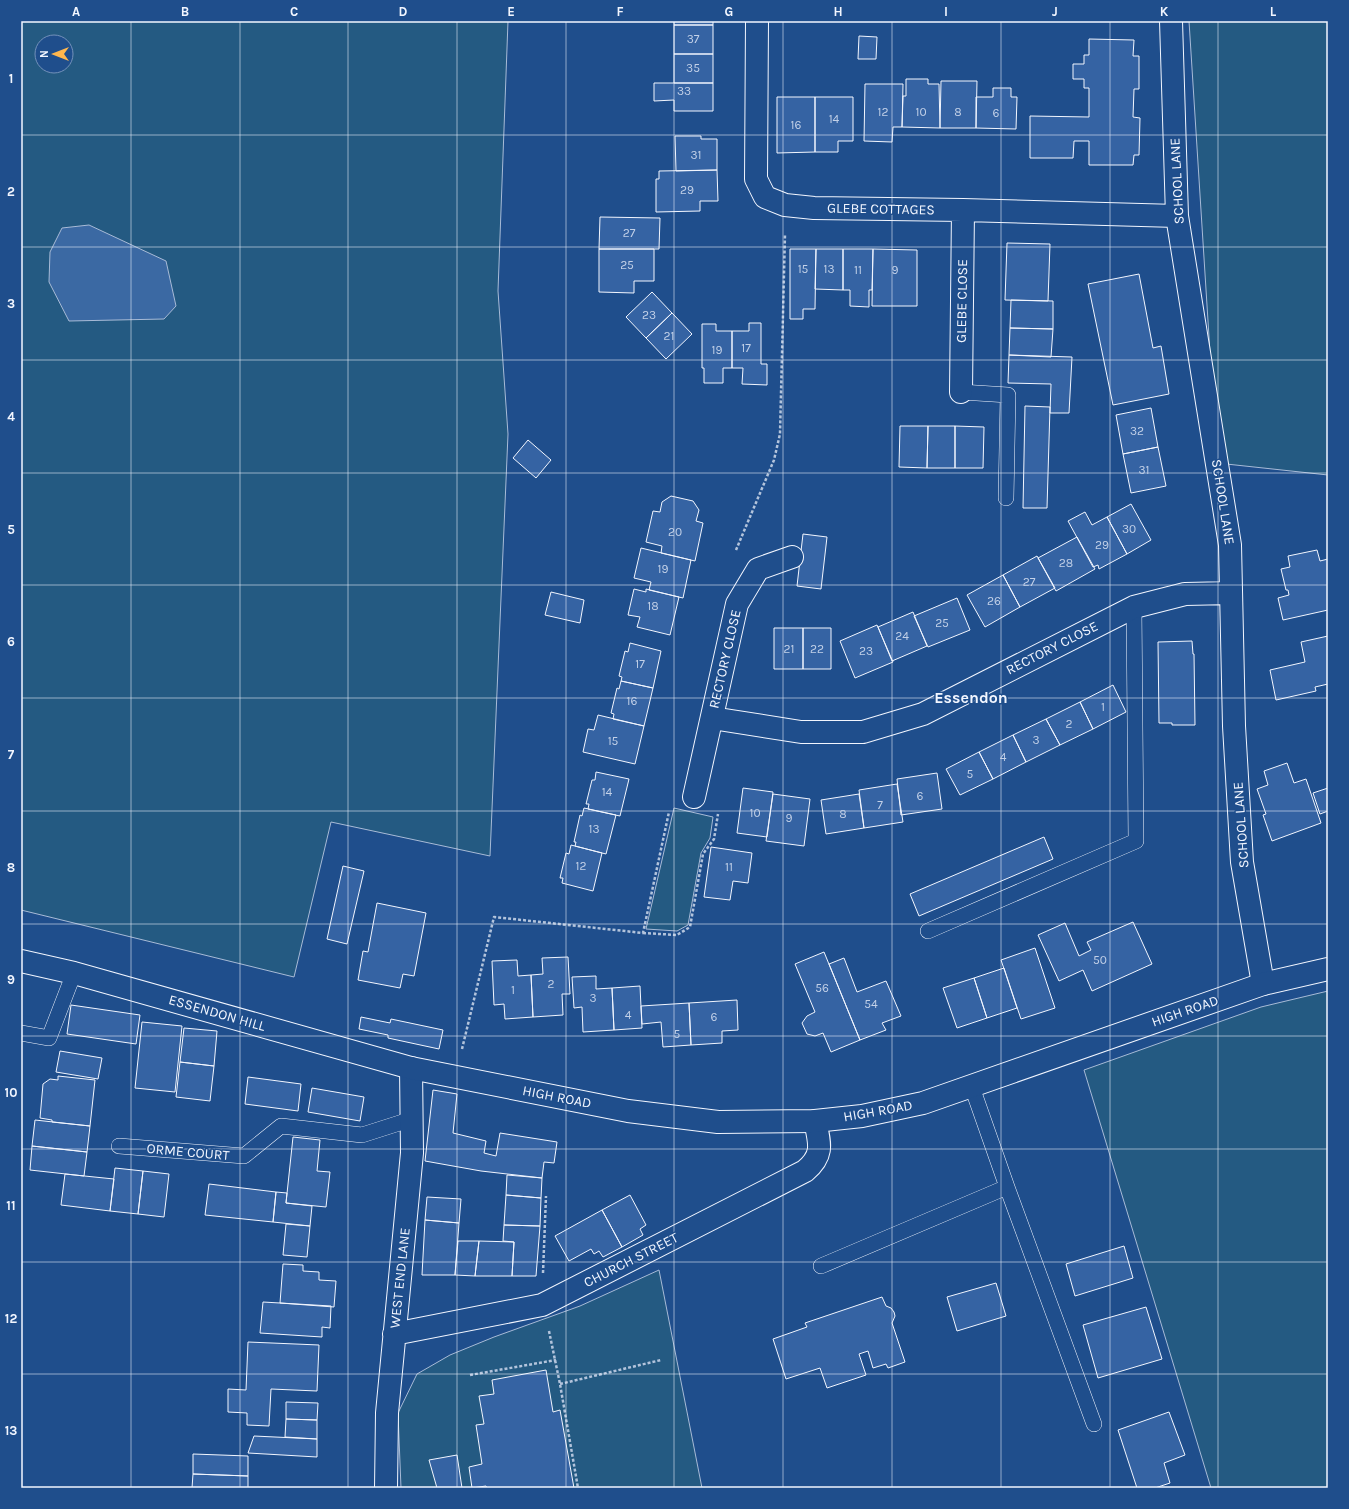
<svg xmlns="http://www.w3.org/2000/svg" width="1349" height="1509" viewBox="0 0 1349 1509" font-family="Karla,sans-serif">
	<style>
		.green { fill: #245a82; stroke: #a8bbd7; fill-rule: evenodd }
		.water { fill: #3b69a3; stroke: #a8bbd7 }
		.building { fill: #3563a3; stroke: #f2f6ff }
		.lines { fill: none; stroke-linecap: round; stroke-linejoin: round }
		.lane-casing { stroke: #f2f6ff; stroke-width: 16 }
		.street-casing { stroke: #f2f6ff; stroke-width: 24 }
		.secondary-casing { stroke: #f2f6ff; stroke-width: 24 }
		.path { stroke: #b3c4dc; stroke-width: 2.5; stroke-dasharray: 3 2; stroke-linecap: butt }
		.lane { stroke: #1f4e8c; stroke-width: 15 }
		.street { stroke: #1f4e8c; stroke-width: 22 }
		.secondary { stroke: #1f4e8c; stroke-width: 22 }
		.grid { fill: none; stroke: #f2f6ff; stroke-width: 1; stroke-opacity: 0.55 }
		.labels { text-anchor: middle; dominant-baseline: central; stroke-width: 3; stroke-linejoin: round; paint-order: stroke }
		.number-label { font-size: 12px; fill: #c3d1e8 }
		.street-label { font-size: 14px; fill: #f2f6ff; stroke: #1f4e8c }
		.quarter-label { font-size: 16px; font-weight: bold; fill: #f2f6ff; stroke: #1f4e8c }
		.neatline { fill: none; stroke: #f2f6ff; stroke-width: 1.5 }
		.grid-label { font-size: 13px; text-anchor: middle; font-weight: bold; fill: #f2f6ff }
	</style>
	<rect width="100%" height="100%" fill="#1f4e8c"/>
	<!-- green -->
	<path class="green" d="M 21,21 L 508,21 L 498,291 L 508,434 L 490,856 L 331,822 L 294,977 L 21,910 ZM 42,42 L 66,42 L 66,66 L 42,66 Z
		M 1189,21 L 1328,21 L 1328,475 L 1217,463 Z
		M 674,808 L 713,817 L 710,838 L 701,853 L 688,925 L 677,931 L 646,929 Z
		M 1328,991 L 1328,1488 L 1211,1488 L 1084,1070 L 1261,1007 Z
		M 659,1270 L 702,1488 L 401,1488 L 398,1413 L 417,1374 L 450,1355 L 494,1337 L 580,1306 Z"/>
	<!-- water -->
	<path class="water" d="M 89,225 L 166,261 L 176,306 L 164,319 L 69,321 L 49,282 L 50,252 L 62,228 Z"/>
	<!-- building -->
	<path class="building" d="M 674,21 L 713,21 L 713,25 L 674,25 Z
		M 674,25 L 713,25 L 713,54 L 674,54 Z
		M 859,36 L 877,37 L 876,59 L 858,59 Z
		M 1089,39 L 1134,40 L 1133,56 L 1139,56 L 1139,89 L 1134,89 L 1133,117 L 1140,118 L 1139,155 L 1134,155 L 1133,165 L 1089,165 L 1089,141 L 1074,141 L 1073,158 L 1030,158 L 1030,116 L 1089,117 L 1089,88 L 1084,88 L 1084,79 L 1073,79 L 1073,64 L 1084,64 L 1084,55 L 1089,55 Z
		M 674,54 L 713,54 L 713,83 L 674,83 Z
		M 906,79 L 928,79 L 928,84 L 939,84 L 940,128 L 902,127 L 903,96 L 906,96 Z
		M 941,81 L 977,81 L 976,128 L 940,128 Z
		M 654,83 L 713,83 L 713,111 L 674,111 L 674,100 L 654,101 Z
		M 865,84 L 903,84 L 902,127 L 893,127 L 892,142 L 864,141 Z
		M 993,88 L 1011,88 L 1011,97 L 1017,97 L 1016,129 L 976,128 L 976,97 L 993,97 Z
		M 777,97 L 815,97 L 815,152 L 777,153 Z
		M 815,97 L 853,97 L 853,141 L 838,141 L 838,152 L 815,152 Z
		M 675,136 L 701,136 L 701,139 L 717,139 L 717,170 L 676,171 Z
		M 717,170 L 718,201 L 700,201 L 700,211 L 656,212 L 656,179 L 659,179 L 659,171 Z
		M 600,217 L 660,218 L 659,249 L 599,249 Z
		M 1007,243 L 1050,244 L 1048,301 L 1005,300 Z
		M 599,249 L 654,249 L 654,281 L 634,281 L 634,293 L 599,292 Z
		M 790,249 L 816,249 L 815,309 L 803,309 L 803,319 L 790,319 Z
		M 816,249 L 843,249 L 843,290 L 815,289 Z
		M 843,249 L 873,249 L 872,290 L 869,290 L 869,307 L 850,306 L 850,290 L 843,290 Z
		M 873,249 L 917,250 L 917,306 L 872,306 Z
		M 1139,274 L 1153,348 L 1161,346 L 1169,394 L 1113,405 L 1088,284 Z
		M 652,292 L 672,313 L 646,338 L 626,317 Z
		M 1011,300 L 1053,301 L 1053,329 L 1010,328 Z
		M 672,313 L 692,334 L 666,359 L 646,338 Z
		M 749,323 L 761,323 L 761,364 L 767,364 L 767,385 L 742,384 L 743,368 L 732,368 L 732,331 L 749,331 Z
		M 702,324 L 716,324 L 716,331 L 732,331 L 732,368 L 723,368 L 723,383 L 704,383 L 704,368 L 702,368 Z
		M 1010,328 L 1053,329 L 1051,357 L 1009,355 Z
		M 1009,355 L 1072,357 L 1069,413 L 1050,413 L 1051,384 L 1008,383 Z
		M 1025,406 L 1050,407 L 1047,508 L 1023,508 Z
		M 1151,408 L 1158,447 L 1123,454 L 1116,415 Z
		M 900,426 L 928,426 L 927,468 L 899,467 Z
		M 928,426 L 955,426 L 955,468 L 927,468 Z
		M 955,426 L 984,427 L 983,468 L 955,468 Z
		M 528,440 L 551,460 L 536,478 L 513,458 Z
		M 1158,447 L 1166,486 L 1131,493 L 1123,454 Z
		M 671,496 L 693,501 L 699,510 L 696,521 L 703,523 L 695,561 L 661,553 L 662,546 L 646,542 L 653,511 L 660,512 L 662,502 Z
		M 1131,504 L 1151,540 L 1127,554 L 1107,517 Z
		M 1085,512 L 1092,525 L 1107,517 L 1127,554 L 1099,569 L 1098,565 L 1093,567 L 1068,521 Z
		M 803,534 L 827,537 L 821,589 L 797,586 Z
		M 1077,537 L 1095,569 L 1056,591 L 1038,558 Z
		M 641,548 L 691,560 L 683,598 L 649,590 L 651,582 L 634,578 Z
		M 1317,550 L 1320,561 L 1328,559 L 1328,610 L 1283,620 L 1278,598 L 1289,595 L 1288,590 L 1286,590 L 1281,569 L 1290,567 L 1288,556 Z
		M 1037,556 L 1055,588 L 1020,607 L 1003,575 Z
		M 1003,575 L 1020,607 L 985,627 L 967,595 Z
		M 634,589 L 646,592 L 646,589 L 679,597 L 670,635 L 637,627 L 640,617 L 628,615 Z
		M 551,592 L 584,600 L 580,623 L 545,615 Z
		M 957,598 L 970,630 L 928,647 L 914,616 Z
		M 913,612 L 927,646 L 892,661 L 878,627 Z
		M 877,625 L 893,662 L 855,678 L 840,641 Z
		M 774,628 L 803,628 L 803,669 L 774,669 Z
		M 803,628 L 831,628 L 831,669 L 803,669 Z
		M 1328,636 L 1328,684 L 1315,687 L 1316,691 L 1276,700 L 1270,670 L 1305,662 L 1301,642 Z
		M 1192,641 L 1193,654 L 1194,654 L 1195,725 L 1172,725 L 1172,723 L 1159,723 L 1158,642 Z
		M 630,643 L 661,651 L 653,688 L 621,681 L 622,677 L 619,676 L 625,651 L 628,652 Z
		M 621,681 L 653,688 L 644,726 L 613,719 L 614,714 L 611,713 L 617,688 L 619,689 Z
		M 1113,685 L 1126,712 L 1093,729 L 1080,702 Z
		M 1080,702 L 1093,729 L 1060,745 L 1046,719 Z
		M 598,715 L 644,726 L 635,764 L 583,752 L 588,729 L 594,730 Z
		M 1046,719 L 1060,745 L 1026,762 L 1013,735 Z
		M 1013,735 L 1026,762 L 993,779 L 979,752 Z
		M 979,752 L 993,779 L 960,795 L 946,769 Z
		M 1287,763 L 1294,783 L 1306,779 L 1321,823 L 1272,841 L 1263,815 L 1266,814 L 1257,789 L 1268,785 L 1264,771 Z
		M 596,772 L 629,779 L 620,816 L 588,809 L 589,804 L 586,804 L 592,780 L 595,780 Z
		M 937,773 L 942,809 L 901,815 L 897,779 Z
		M 897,784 L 903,822 L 864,828 L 859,790 Z
		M 743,788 L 773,792 L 767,837 L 737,833 Z
		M 1328,788 L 1328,811 L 1320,814 L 1313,793 Z
		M 773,794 L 810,799 L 804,846 L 766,841 Z
		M 859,794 L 864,828 L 826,834 L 821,800 Z
		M 584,808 L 616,815 L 606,854 L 575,846 L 576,842 L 574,842 L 580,815 L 582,816 Z
		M 1044,837 L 1053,859 L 919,916 L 910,894 Z
		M 571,845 L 602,853 L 593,891 L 562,883 L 563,878 L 560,878 L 566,853 L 569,854 Z
		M 711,847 L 752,853 L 748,883 L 733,881 L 730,900 L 704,897 Z
		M 343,866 L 364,871 L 347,944 L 327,939 Z
		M 377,903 L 426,913 L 414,976 L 403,974 L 400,988 L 358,980 L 363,951 L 368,952 Z
		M 1133,922 L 1152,964 L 1092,991 L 1083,970 L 1059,981 L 1038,935 L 1065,923 L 1079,956 L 1091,950 L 1087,942 Z
		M 1035,948 L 1055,1008 L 1021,1019 L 1001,960 Z
		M 824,952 L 860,1040 L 831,1052 L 823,1033 L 815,1036 L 807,1034 L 802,1023 L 807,1016 L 815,1012 L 795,964 Z
		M 568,957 L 570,994 L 562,994 L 563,1015 L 533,1017 L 531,975 L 543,974 L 542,958 Z
		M 844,958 L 857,992 L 886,981 L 901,1016 L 882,1023 L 886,1030 L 860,1040 L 829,964 Z
		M 517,960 L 518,976 L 531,975 L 533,1017 L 505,1019 L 504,1004 L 494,1005 L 492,961 Z
		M 1004,968 L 1017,1008 L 987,1018 L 974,978 Z
		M 596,976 L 596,989 L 612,988 L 614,1030 L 583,1032 L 582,1007 L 574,1008 L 572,977 Z
		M 974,978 L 987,1018 L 957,1028 L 943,988 Z
		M 640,986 L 642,1028 L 614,1030 L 612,988 Z
		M 737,1000 L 738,1030 L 722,1031 L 722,1043 L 691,1045 L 689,1003 Z
		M 689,1003 L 691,1045 L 663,1047 L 661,1022 L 642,1024 L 641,1006 Z
		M 71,1005 L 140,1015 L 136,1044 L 67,1034 Z
		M 361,1017 L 390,1023 L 391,1019 L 443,1030 L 439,1049 L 388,1038 L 388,1035 L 359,1029 Z
		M 142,1022 L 182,1026 L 175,1092 L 135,1088 Z
		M 184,1028 L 217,1031 L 214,1066 L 180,1062 Z
		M 60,1051 L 102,1058 L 98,1079 L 56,1072 Z
		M 180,1062 L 214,1066 L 210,1101 L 176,1097 Z
		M 58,1076 L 95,1080 L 90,1126 L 52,1122 L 52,1120 L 40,1118 L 43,1084 L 50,1079 L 58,1080 Z
		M 248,1077 L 301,1084 L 298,1111 L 245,1104 Z
		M 312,1088 L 364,1097 L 360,1121 L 308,1112 Z
		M 433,1090 L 457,1094 L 453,1133 L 486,1141 L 484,1153 L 496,1156 L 500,1133 L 557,1142 L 554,1163 L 544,1162 L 542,1178 L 481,1171 L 425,1161 Z
		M 35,1120 L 90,1126 L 87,1152 L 32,1146 Z
		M 293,1137 L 320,1140 L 317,1171 L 330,1172 L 326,1207 L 286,1203 Z
		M 32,1146 L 87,1152 L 84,1176 L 30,1170 Z
		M 115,1168 L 143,1171 L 138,1214 L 110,1211 Z
		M 143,1171 L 169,1174 L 164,1217 L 138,1214 Z
		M 65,1174 L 114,1179 L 110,1211 L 61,1205 Z
		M 507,1175 L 542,1178 L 541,1198 L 506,1195 Z
		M 209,1184 L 276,1192 L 273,1222 L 205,1215 Z
		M 276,1192 L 287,1193 L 286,1203 L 312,1206 L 310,1226 L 273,1222 Z
		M 506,1195 L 541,1198 L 540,1226 L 504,1225 Z
		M 630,1195 L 646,1225 L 640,1229 L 643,1235 L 622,1247 L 602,1210 Z
		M 427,1197 L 461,1199 L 459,1223 L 425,1220 Z
		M 602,1210 L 622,1247 L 603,1257 L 599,1251 L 594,1254 L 591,1249 L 569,1261 L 555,1236 Z
		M 425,1220 L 459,1223 L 455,1275 L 422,1275 Z
		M 286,1224 L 310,1226 L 307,1257 L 283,1255 Z
		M 504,1225 L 540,1226 L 536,1276 L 512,1276 L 514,1242 L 503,1241 Z
		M 458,1241 L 479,1241 L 475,1276 L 455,1275 Z
		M 479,1241 L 514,1242 L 512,1276 L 475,1276 Z
		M 1124,1246 L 1133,1278 L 1075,1296 L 1066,1264 Z
		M 283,1264 L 303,1265 L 303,1271 L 319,1272 L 319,1280 L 336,1281 L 334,1307 L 280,1303 Z
		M 996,1283 L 1006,1316 L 957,1331 L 947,1297 Z
		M 882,1297 L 886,1306 L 891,1308 L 894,1312 L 895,1316 L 892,1323 L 905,1362 L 888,1368 L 886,1364 L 873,1368 L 868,1351 L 859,1354 L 866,1375 L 827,1388 L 820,1368 L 786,1379 L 773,1339 L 807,1327 L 805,1323 Z
		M 263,1302 L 331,1306 L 330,1328 L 322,1327 L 322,1337 L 260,1333 Z
		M 1146,1307 L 1162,1359 L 1098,1378 L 1083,1325 Z
		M 248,1342 L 319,1345 L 317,1391 L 271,1389 L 269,1426 L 247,1425 L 247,1413 L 228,1412 L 228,1389 L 246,1390 Z
		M 546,1370 L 553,1412 L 560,1410 L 574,1488 L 487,1488 L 486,1486 L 472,1488 L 469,1467 L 482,1464 L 476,1425 L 484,1424 L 479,1396 L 494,1394 L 492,1380 Z
		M 286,1402 L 318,1403 L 317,1420 L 286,1419 Z
		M 1169,1412 L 1185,1455 L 1164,1463 L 1170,1483 L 1155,1488 L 1137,1488 L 1118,1430 Z
		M 286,1419 L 317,1420 L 317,1439 L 285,1437 Z
		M 254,1436 L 317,1439 L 317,1457 L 248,1453 Z
		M 193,1454 L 248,1456 L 248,1476 L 193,1474 Z
		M 457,1455 L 462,1488 L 437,1488 L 429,1460 Z
		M 193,1474 L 248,1476 L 248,1488 L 192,1488 Z"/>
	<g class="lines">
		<!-- lane casing -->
		<g class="lane-casing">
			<path id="lane" d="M 961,392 L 1008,395 L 1006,498
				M 928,931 L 1136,841 L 1134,607
				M 21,1033 L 49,1038 L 74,973
				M 972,1087 L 1007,1187 L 1094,1424
				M 119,1146 L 244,1156 L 281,1126 L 362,1135 L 412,1119
				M 821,1266 L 1007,1187"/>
		</g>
		<!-- street casing -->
		<g class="street-casing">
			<path id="street" d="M 757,21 L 756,179 L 765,197 L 785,205 L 814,208 L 963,210 L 1177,216
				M 1171,21 L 1177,216 L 1230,545 L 1234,726 L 1242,862 L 1263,984
				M 961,392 L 963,210
				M 712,718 L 801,732 L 863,732 L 923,714 L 1134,607 L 1185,594 L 1231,593
				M 694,797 L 737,604 L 758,569 L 792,557
				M 394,1334 L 542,1305 L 805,1171 C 824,1155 820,1144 815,1121
				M 386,1488 L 387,1413 L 412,1153 L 411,1068"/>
		</g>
		<!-- secondary casing -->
		<g class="secondary-casing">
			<path id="secondary" d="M 21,961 L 74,973 L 411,1068 L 628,1111 L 718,1122 L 815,1121 L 862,1116 L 923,1103 L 1263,984 L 1328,969"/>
		</g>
		<!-- path -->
		<path class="path" d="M 736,550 L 774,460 L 780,434 L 785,234
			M 643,933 L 677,935 L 690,927 L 703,854 L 714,839 L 718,814
			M 462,1049 L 494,917 L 643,933 L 669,812
			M 543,1273 L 546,1196
			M 549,1331 L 560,1384 L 578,1488
			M 470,1375 L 556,1360
			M 560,1384 L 661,1360"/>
		<!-- lane -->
		<use href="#lane" class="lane"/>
		<!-- street -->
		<use href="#street" class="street"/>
		<!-- secondary -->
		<use href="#secondary" class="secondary"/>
	</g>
	<!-- grid -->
	<path class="grid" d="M 131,21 L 131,1488M 240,21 L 240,1488M 348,21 L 348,1488M 457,21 L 457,1488M 566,21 L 566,1488M 674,21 L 674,1488M 783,21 L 783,1488M 892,21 L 892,1488M 1001,21 L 1001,1488M 1110,21 L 1110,1488M 1218,21 L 1218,1488M 21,135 L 1328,135M 21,247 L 1328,247M 21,360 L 1328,360M 21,473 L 1328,473M 21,585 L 1328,585M 21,698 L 1328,698M 21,811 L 1328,811M 21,924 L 1328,924M 21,1036 L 1328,1036M 21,1149 L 1328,1149M 21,1262 L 1328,1262M 21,1374 L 1328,1374"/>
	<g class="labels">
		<!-- number labels -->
		<g class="number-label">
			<text x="693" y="39">37</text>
			<text x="693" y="68">35</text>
			<text x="684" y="91">33</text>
			<text x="883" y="112">12</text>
			<text x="921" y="112">10</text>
			<text x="958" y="112">8</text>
			<text x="996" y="113">6</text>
			<text x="834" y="119">14</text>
			<text x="796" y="125">16</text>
			<text x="696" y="155">31</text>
			<text x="687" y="190">29</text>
			<text x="629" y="233">27</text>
			<text x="627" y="265">25</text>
			<text x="803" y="269">15</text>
			<text x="829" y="269">13</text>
			<text x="858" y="270">11</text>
			<text x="895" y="270">9</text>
			<text x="649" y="315">23</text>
			<text x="669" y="336">21</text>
			<text x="746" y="348">17</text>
			<text x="717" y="350">19</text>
			<text x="1137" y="431">32</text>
			<text x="1144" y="470">31</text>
			<text x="1129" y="529">30</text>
			<text x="675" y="532">20</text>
			<text x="1102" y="545">29</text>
			<text x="1066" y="563">28</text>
			<text x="663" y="569">19</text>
			<text x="1029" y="582">27</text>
			<text x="994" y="601">26</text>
			<text x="653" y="606">18</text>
			<text x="942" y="623">25</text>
			<text x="902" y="636">24</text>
			<text x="789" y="649">21</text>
			<text x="817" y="649">22</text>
			<text x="866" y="651">23</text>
			<text x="640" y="664">17</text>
			<text x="632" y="701">16</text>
			<text x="1103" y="707">1</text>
			<text x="1069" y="724">2</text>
			<text x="1036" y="740">3</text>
			<text x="613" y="741">15</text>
			<text x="1003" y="757">4</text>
			<text x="970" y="774">5</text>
			<text x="607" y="792">14</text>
			<text x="920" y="796">6</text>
			<text x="880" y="805">7</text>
			<text x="755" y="813">10</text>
			<text x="843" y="814">8</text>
			<text x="789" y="818">9</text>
			<text x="594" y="829">13</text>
			<text x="581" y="866">12</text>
			<text x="729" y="867">11</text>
			<text x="1100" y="960">50</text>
			<text x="551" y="984">2</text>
			<text x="822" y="988">56</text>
			<text x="513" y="990">1</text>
			<text x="593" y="998">3</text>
			<text x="871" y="1004">54</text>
			<text x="628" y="1015">4</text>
			<text x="714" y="1017">6</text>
			<text x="677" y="1034">5</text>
		</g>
		<!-- street labels -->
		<g class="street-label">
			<text transform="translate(1177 181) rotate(-93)">SCHOOL LANE</text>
			<text transform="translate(881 209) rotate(1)">GLEBE COTTAGES</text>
			<text transform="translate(962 301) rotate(-89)">GLEBE CLOSE</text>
			<text transform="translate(1223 502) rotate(81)">SCHOOL LANE</text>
			<text transform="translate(1052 648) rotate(-27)">RECTORY CLOSE</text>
			<text transform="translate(725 659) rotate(-77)">RECTORY CLOSE</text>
			<text transform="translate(1241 825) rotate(-94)">SCHOOL LANE</text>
			<text transform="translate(1185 1011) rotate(-19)">HIGH ROAD</text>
			<text transform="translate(217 1013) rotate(16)">ESSENDON HILL</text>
			<text transform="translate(557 1097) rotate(11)">HIGH ROAD</text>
			<text transform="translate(878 1111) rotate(-10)">HIGH ROAD</text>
			<text transform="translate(188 1152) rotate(5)">ORME COURT</text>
			<text transform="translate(631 1260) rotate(-27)">CHURCH STREET</text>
			<text transform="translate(400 1278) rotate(-84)">WEST END LANE</text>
		</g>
		<!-- quarter labels -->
		<g class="quarter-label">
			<text x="971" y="697">Essendon</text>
		</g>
	</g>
	<!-- border -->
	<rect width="1349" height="1509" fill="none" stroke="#1f4e8c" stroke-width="44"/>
	<!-- north arrow -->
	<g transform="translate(54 54) rotate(270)"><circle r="19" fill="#1f4e8c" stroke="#7391ba"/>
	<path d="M0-3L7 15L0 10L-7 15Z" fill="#ffb74d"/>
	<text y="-6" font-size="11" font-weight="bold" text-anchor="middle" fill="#f2f6ff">N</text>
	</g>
	<rect x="22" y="22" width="1305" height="1465" class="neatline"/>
	<g class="grid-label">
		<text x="76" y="16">A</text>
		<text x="185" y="16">B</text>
		<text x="294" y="16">C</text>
		<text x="403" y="16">D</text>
		<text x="511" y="16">E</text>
		<text x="620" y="16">F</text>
		<text x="729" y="16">G</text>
		<text x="838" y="16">H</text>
		<text x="946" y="16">I</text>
		<text x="1055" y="16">J</text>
		<text x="1164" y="16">K</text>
		<text x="1273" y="16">L</text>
		<text x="11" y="83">1</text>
		<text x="11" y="196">2</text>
		<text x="11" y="308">3</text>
		<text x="11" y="421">4</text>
		<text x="11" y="534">5</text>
		<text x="11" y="646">6</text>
		<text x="11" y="759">7</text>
		<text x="11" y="872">8</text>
		<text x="11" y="984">9</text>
		<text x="11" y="1097">10</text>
		<text x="11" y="1210">11</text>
		<text x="11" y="1323">12</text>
		<text x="11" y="1435">13</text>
	</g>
</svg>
